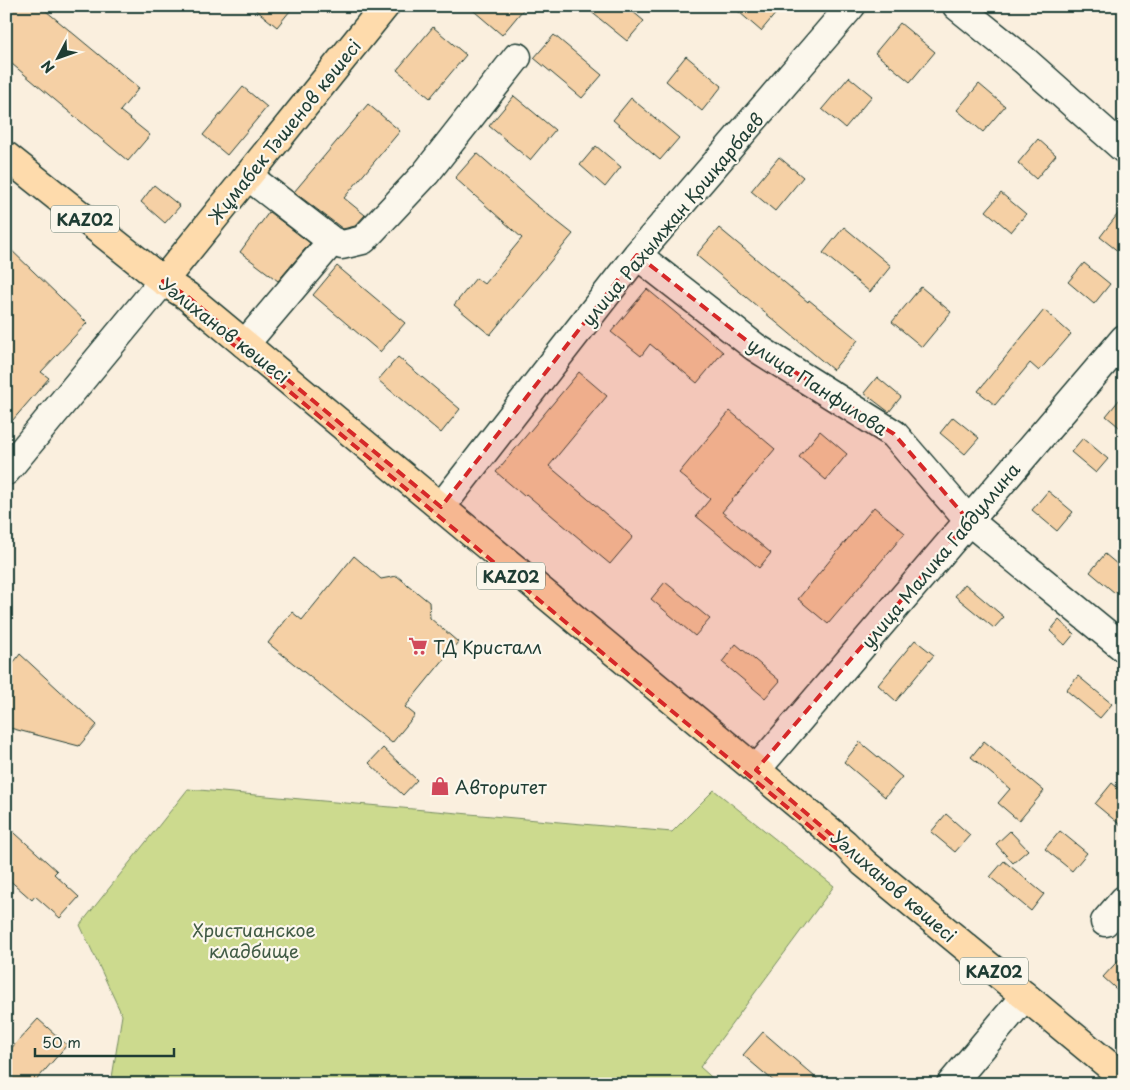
<svg xmlns="http://www.w3.org/2000/svg" width="1130" height="1090" viewBox="0 0 1130 1090" font-family="'Playpen Sans',sans-serif">
	<style>
		.green { fill: #ccda8e; stroke: #768c61 }
		.building { fill: #f5d0a5; stroke: #1f3d34 }
		.lines { fill: none; stroke-linecap: round; stroke-linejoin: round }
		.minor-casing { stroke: #1f3d34; stroke-width: 31 }
		.major-casing { stroke: #1f3d34; stroke-width: 31 }
		.highway-casing { stroke: #1f3d34; stroke-width: 31 }
		.minor { stroke: #fbf7ec; stroke-width: 28 }
		.major { stroke: #fedbac; stroke-width: 28 }
		.highway { stroke: #fedbac; stroke-width: 28 }
		.marked { fill: #d62828; fill-opacity: 0.2; stroke: #d62828; stroke-width: 4; stroke-dasharray: 10 6; stroke-linejoin: round }
		.labels { text-anchor: middle; dominant-baseline: central; stroke-width: 4.5; stroke-linejoin: round; paint-order: stroke }
		.shield { fill: #fbf7ec; stroke: #61756b; stroke-width: 1 }
		.shield-label { font-size: 16px; font-weight: bold; fill: #1f3d34 }
		.street-label { font-size: 18px; fill: #1f3d34; stroke: #fbf7ec }
		.poi-label { font-size: 18px; fill: #1f3d34; stroke: #fbf7ec; text-anchor: start }
		.park-label { font-size: 18px; fill: #425c46; stroke: #fbf7ec }
	</style>
	<rect width="100%" height="100%" fill="#faefde"/>
	<filter id="ink" filterUnits="userSpaceOnUse"><feTurbulence type="fractalNoise" baseFrequency=".02" numOctaves="2"/><feDisplacementMap in="SourceGraphic" scale="10" xChannelSelector="R" yChannelSelector="G"/><feConvolveMatrix kernelMatrix="1 2 1 2 8 2 1 2 1" color-interpolation-filters="sRGB"/></filter>
	<g filter="url(#ink)">
		<!-- green -->
		<path class="green" d="M 188,789 L 672,832 L 714,790 L 834,886 L 700,1067 L 719,1084 L 111,1084 L 122,1015 L 80,925 Z"/>
		<!-- building -->
		<path class="building" d="M 6,6 L 40,6 L 139,88 L 120,111 L 150,135 L 128,161 L 6,59 Z
			M 251,6 L 294,6 L 277,27 Z
			M 468,6 L 526,6 L 502,35 Z
			M 584,6 L 626,6 L 644,21 L 627,41 Z
			M 732,6 L 782,6 L 761,31 Z
			M 900,23 L 935,52 L 910,82 L 875,53 Z
			M 433,27 L 466,55 L 430,98 L 397,70 Z
			M 554,35 L 602,75 L 582,98 L 534,58 Z
			M 686,56 L 722,86 L 702,111 L 666,81 Z
			M 849,77 L 872,96 L 845,128 L 822,109 Z
			M 979,84 L 1005,106 L 983,132 L 957,110 Z
			M 243,87 L 267,107 L 227,155 L 203,135 Z
			M 514,96 L 555,130 L 530,160 L 489,126 Z
			M 631,98 L 679,138 L 660,160 L 613,120 Z
			M 368,104 L 400,131 L 344,198 L 365,215 L 355,226 L 343,229 L 294,192 Z
			M 1038,139 L 1056,155 L 1036,179 L 1018,163 Z
			M 596,146 L 621,167 L 605,187 L 580,165 Z
			M 477,153 L 536,205 L 573,234 L 490,335 L 454,305 L 476,278 L 484,284 L 522,238 L 455,178 Z
			M 779,157 L 803,177 L 775,211 L 751,191 Z
			M 154,185 L 180,206 L 165,223 L 141,202 Z
			M 1001,193 L 1026,214 L 1011,232 L 986,211 Z
			M 1124,206 L 1124,256 L 1100,237 Z
			M 269,212 L 310,243 L 278,281 L 240,252 Z
			M 844,227 L 891,266 L 870,292 L 823,253 Z
			M 719,228 L 808,302 L 809,300 L 858,340 L 833,370 L 696,255 Z
			M 6,245 L 87,323 L 41,372 L 49,378 L 6,428 Z
			M 1084,263 L 1110,284 L 1094,304 L 1068,282 Z
			M 337,266 L 405,323 L 380,352 L 313,295 Z
			M 921,287 L 951,312 L 922,347 L 892,322 Z
			M 647,289 L 723,352 L 697,383 L 650,344 L 641,356 L 611,332 Z
			M 1044,310 L 1071,334 L 1039,371 L 1030,363 L 995,405 L 978,391 Z
			M 398,357 L 460,409 L 441,433 L 378,380 Z
			M 579,372 L 607,396 L 549,466 L 633,537 L 610,564 L 526,494 L 524,496 L 496,472 Z
			M 877,377 L 901,397 L 889,412 L 864,393 Z
			M 1124,394 L 1124,431 L 1106,416 Z
			M 730,411 L 775,449 L 722,512 L 771,553 L 759,568 L 696,516 L 710,499 L 679,473 Z
			M 953,417 L 979,438 L 965,454 L 940,433 Z
			M 820,431 L 847,454 L 826,480 L 799,457 Z
			M 1083,438 L 1108,459 L 1096,473 L 1071,452 Z
			M 1048,491 L 1073,512 L 1057,531 L 1032,510 Z
			M 874,507 L 905,533 L 828,624 L 798,599 Z
			M 1105,554 L 1124,570 L 1124,583 L 1115,593 L 1090,572 Z
			M 354,556 L 381,579 L 397,576 L 429,602 L 430,618 L 458,642 L 405,707 L 415,715 L 392,743 L 268,643 L 292,612 L 302,620 Z
			M 665,582 L 710,619 L 695,636 L 651,599 Z
			M 965,584 L 1004,617 L 994,628 L 955,596 Z
			M 1059,620 L 1074,634 L 1065,645 L 1050,631 Z
			M 915,640 L 934,655 L 896,701 L 878,685 Z
			M 736,644 L 780,681 L 765,698 L 722,662 Z
			M 20,654 L 97,725 L 79,746 L 6,727 L 6,673 Z
			M 1078,676 L 1112,704 L 1100,718 L 1066,690 Z
			M 984,741 L 1044,791 L 1019,821 L 998,803 L 1010,789 L 971,757 Z
			M 860,742 L 902,777 L 885,797 L 844,762 Z
			M 383,748 L 417,780 L 403,795 L 369,763 Z
			M 1112,783 L 1124,793 L 1124,828 L 1095,804 Z
			M 946,814 L 970,835 L 955,852 L 931,832 Z
			M 6,825 L 57,871 L 54,874 L 79,897 L 60,918 L 35,896 L 32,900 L 6,877 Z
			M 1010,831 L 1028,850 L 1013,863 L 996,844 Z
			M 1060,831 L 1087,853 L 1072,871 L 1045,849 Z
			M 1004,861 L 1044,894 L 1031,911 L 990,877 Z
			M 1124,954 L 1124,996 L 1103,977 Z
			M 38,1019 L 67,1045 L 33,1084 L 6,1084 L 6,1054 Z
			M 763,1032 L 823,1084 L 777,1084 L 743,1055 Z"/>
		<g class="lines">
			<!-- minor casing -->
			<g class="minor-casing">
				<path id="minor" d="M 957,6 L 1024,60 L 1124,149
					M 248,176 L 332,241 L 342,245 L 363,240 L 426,173 L 517,57
					M 637,255 L 755,347 L 894,434 L 969,521 L 1124,648
					M 245,344 L 332,241
					M 6,471 L 163,281
					M 441,507 L 637,255 L 851,6
					M 756,770 L 1124,339
					M 1105,922 L 1124,900
					M 951,1084 L 1025,996"/>
			</g>
			<!-- major casing -->
			<g class="major-casing">
				<path id="major" d="M 163,281 L 385,6"/>
			</g>
			<!-- highway casing -->
			<g class="highway-casing">
				<path id="highway" d="M 6,156 L 163,281 L 187,296 L 844,843 L 864,863 L 1124,1078"/>
			</g>
			<!-- minor -->
			<use href="#minor" class="minor"/>
			<!-- major -->
			<use href="#major" class="major"/>
			<!-- highway -->
			<use href="#highway" class="highway"/>
		</g>
	</g>
	<!-- marked area -->
	<path class="marked" d="M 637,255 L 755,347 L 894,434 L 969,521 L 756,770 L 864,863 L 837,849 L 180,300 L 163,281 L 187,296 L 441,507 Z"/>
	<!-- icons -->
	<defs>
		<g id="supermarket-bare" transform="scale(1.5)"><path d="M-6-5.5h2.5l.6 2H6L4.5 2H-2.5L-4.4-4H-6ZM-1.5 3.2a1.3 1.3 0 1 0 .1 0ZM3 3.2a1.3 1.3 0 1 0 .1 0Z" fill="#d1495b" stroke="#fbf7ec" stroke-width="2.5" paint-order="stroke"/></g>
		<g id="shop-bare" transform="scale(1.5)"><path d="M-5-2.5h2.3a2.7 3.5 0 0 1 5.4 0H5L5.5 6h-11ZM-1.5-2.5h3a1.5 2.3 0 0 0-3 0Z" fill="#d1495b" stroke="#fbf7ec" stroke-width="2.5" paint-order="stroke"/></g>
	</defs>
	<g fill-rule="evenodd">
		<use href="#supermarket-bare" x="418" y="646"/>
		<use href="#shop-bare" x="440" y="786"/>
	</g>
	<g class="labels">
		<!-- shield labels -->
		<g class="shield">
			<rect x="51" y="205.5" width="68" height="27" rx="4"/>
			<rect x="477" y="562.5" width="68" height="27" rx="4"/>
			<rect x="960" y="957.5" width="68" height="27" rx="4"/>
		</g>
		<g class="shield-label">
			<text x="85" y="219">KАZ02</text>
			<text x="511" y="576">KАZ02</text>
			<text x="994" y="971">KАZ02</text>
		</g>
		<!-- street labels -->
		<g class="street-label">
			<text transform="translate(284 131) rotate(-51)">Жұмабек Тәшенов көшесі</text>
			<text transform="translate(672 219) rotate(-50)">улица Рахымжан Қошқарбаев</text>
			<text transform="translate(225 330) rotate(38)">Уәлиханов көшесі</text>
			<text transform="translate(818 386) rotate(33)">улица Панфилова</text>
			<text transform="translate(940 555) rotate(-50)">улица Малика Габдуллина</text>
			<text transform="translate(894 886) rotate(41)">Уәлиханов көшесі</text>
		</g>
		<!-- poi labels -->
		<g class="poi-label">
			<text x="433" y="646">ТД Кристалл</text>
			<text x="455" y="786">Авторитет</text>
		</g>
		<!-- park labels -->
		<g class="park-label">
			<text x="254" y="929">Христианское<tspan x="254" dy="21">кладбище</tspan></text>
		</g>
	</g>
	<!-- margin -->
	<rect width="1130" height="1090" fill="none" stroke="#fbf7ec" stroke-width="25"/>
	<rect x="12" y="12" width="1105" height="1065" fill="none" stroke="#1f3d34" stroke-width="2" filter="url(#ink)"/>
	<!-- north arrow -->
	<g transform="translate(58 58) rotate(229)" stroke="#fbf7ec" stroke-width="4" paint-order="stroke">
	<path d="M0-4L9 19L0 12L-9 19Z" fill="#1f3d34"/>
	<text y="-8" font-size="14" font-weight="bold" text-anchor="middle" fill="#1f3d34">N</text>
	</g>
	<!-- scale -->
	<path d="M35 1048v8h139v-8" fill="none" stroke="#1f3d34" stroke-width="2.5"/>
	<text x="42" y="1048" font-size="15" fill="#1f3d34" stroke="#fbf7ec" stroke-width="4" paint-order="stroke">50 m</text>
</svg>
